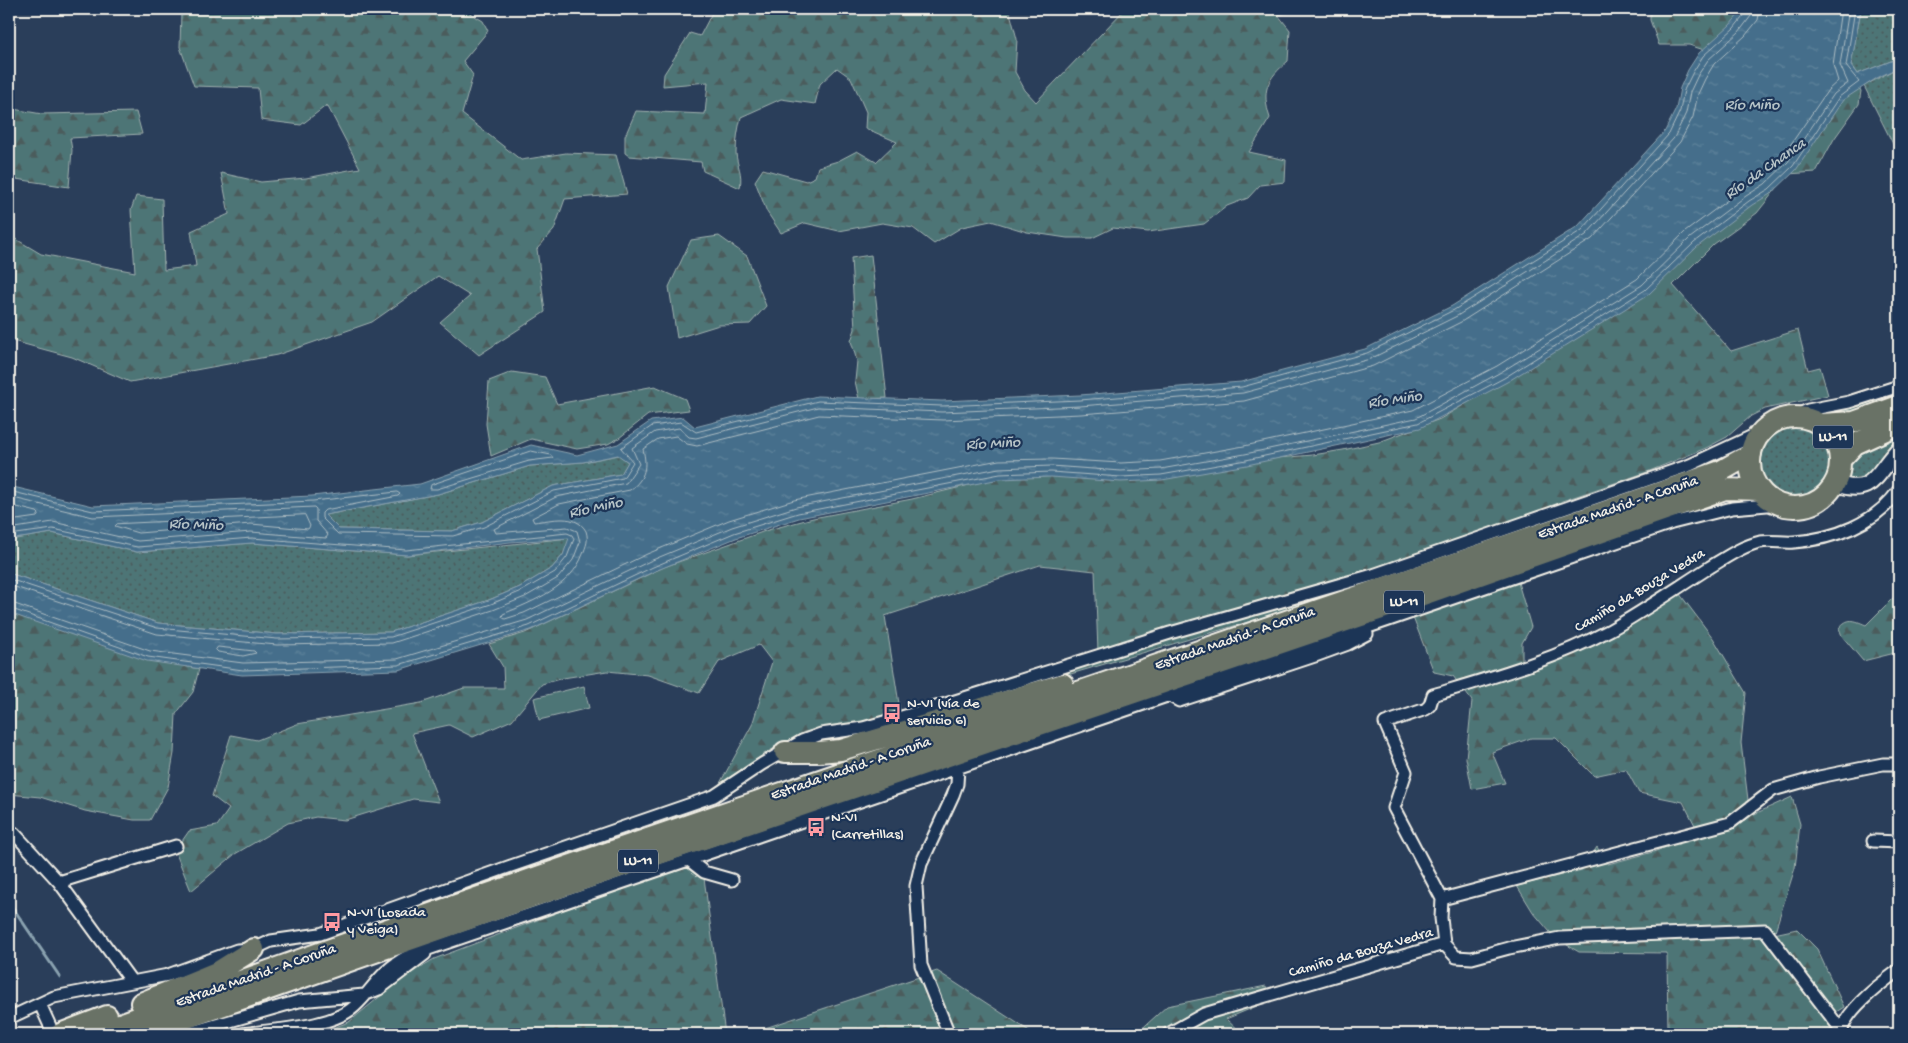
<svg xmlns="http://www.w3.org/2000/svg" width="1908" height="1043" viewBox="0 0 1908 1043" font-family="'Gochi Hand',sans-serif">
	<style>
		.grass { fill: url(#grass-dots); stroke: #a1b2af }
		.forest { fill: url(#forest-firs); stroke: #a1b2af }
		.green { fill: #4e7476; stroke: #a1b2af }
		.water { fill: url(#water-ripples); stroke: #8aa2b0; fill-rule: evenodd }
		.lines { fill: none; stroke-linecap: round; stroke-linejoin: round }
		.shore { stroke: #aebdc3; stroke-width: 1 }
		.stream { stroke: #8aa2b0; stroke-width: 3 }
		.minor-casing { stroke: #f4f1e8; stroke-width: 15 }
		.tertiary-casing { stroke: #f4f1e8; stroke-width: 19 }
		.trunk-casing { stroke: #f4f1e8; stroke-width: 24 }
		.minor { stroke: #1d3557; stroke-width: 11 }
		.tertiary { stroke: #1d3557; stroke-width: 15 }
		.trunk { stroke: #697266; stroke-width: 20 }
		.labels { text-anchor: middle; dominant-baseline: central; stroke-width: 4.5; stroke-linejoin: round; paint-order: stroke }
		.shield { fill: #1d3557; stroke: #b4b9bc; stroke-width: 1 }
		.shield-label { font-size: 14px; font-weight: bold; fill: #f4f1e8 }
		.street-label { font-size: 15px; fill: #f4f1e8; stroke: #1d3557 }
		.poi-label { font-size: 15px; fill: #f4f1e8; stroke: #1d3557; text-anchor: start }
		.water-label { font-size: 16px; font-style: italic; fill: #b6c3c7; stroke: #1d3557 }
	</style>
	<defs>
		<pattern id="grass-dots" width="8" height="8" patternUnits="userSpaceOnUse" patternTransform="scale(1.25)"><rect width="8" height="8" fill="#4e7476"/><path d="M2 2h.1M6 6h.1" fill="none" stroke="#4b5c5c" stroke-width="1.8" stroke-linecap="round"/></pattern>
		<pattern id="forest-firs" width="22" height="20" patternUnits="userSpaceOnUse" patternTransform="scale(1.25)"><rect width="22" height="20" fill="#4e7476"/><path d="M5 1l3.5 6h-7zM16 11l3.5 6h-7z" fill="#4b5c5c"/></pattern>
		<pattern id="water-ripples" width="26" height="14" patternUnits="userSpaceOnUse" patternTransform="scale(1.25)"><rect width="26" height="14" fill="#446e8b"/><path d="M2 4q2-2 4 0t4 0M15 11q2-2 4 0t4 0" fill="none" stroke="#60839b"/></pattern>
	</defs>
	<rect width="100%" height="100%" fill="#2a3e5a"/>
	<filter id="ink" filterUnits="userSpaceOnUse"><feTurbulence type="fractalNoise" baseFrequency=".02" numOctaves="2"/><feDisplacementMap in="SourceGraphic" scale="10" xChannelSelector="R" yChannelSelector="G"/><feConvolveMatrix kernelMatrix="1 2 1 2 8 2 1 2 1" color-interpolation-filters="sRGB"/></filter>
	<g filter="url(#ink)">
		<!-- grass -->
		<path class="grass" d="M 1861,9 L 1899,9 L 1899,58 L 1857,74 L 1851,65 Z
			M 1899,67 L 1899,156 L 1864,86 Z
			M 1899,390 L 1899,397 L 1848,414 L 1825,414 L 1842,406 Z
			M1758 462a37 37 0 1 1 74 0a37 37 0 1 1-74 0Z
			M 1899,432 L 1899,440 C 1883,455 1874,481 1850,479 L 1846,474 L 1852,456 Z
			M 1737,449 L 1722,461 L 1319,601 L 989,698 L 846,744 L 809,744 L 1015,688 L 1130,650 L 1332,593 L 1581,509 Z
			M 619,455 L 628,462 L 621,474 L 553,486 L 482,522 L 452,531 L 339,529 L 325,515 L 438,494 L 530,466 L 583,462 Z
			M 52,533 L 137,552 L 252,543 L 407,555 L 570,538 L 563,555 L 552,568 L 520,587 L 489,600 L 391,632 L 277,634 L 158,623 L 9,573 L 9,540 Z"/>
		<!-- forest -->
		<path class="forest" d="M 166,9 L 463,9 L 483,21 L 488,31 L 463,61 L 473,75 L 462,114 L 521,160 L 566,153 L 616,155 L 627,194 L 565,199 L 554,230 L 537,249 L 545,312 L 479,355 L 440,322 L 470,296 L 438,276 L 372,322 L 277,355 L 130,382 L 72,357 L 9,340 L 9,235 L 41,254 L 135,272 L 131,210 L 136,196 L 162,199 L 164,270 L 196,266 L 191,231 L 229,214 L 221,173 L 261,182 L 306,178 L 360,168 L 327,105 L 301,125 L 261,120 L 258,88 L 194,86 L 180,47 L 181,13 Z
			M 714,9 L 1009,9 L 1017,39 L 1015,72 L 1025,90 L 1036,102 L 1125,9 L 1307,9 L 1278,15 L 1290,30 L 1288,61 C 1267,79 1261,90 1270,118 L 1249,152 L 1286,160 L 1285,182 L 1260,185 L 1248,198 L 1227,206 L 1204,224 L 1148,232 L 1113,228 L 1092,238 L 1067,238 L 1027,232 L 991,221 L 962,227 L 934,244 L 913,228 L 882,223 L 839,231 L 805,223 L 781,233 L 767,212 L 755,181 L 763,169 L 806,181 L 815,177 L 818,167 L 838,161 L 857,151 L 876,162 L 897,142 L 865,128 L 866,112 L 851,78 L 837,68 L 820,84 L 815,104 L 781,99 L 741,117 C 738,129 736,141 736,153 C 737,167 743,172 740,188 L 703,171 L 701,162 L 629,156 L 625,153 L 625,136 L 636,111 L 705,114 L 708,82 L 663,86 L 664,74 L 690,33 L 700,36 Z
			M 1650,9 L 1750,9 L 1716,54 L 1689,45 L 1659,45 L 1650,20 Z
			M 9,78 L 16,80 L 13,109 L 42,114 L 136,112 L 142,134 L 70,138 L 72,150 L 69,187 L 9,178 Z
			M 1855,80 L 1861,91 L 1859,104 L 1834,139 L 1816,172 L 1788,174 L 1757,213 L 1714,244 L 1673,285 L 1731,351 L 1798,330 L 1808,370 L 1820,367 L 1828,395 L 1765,409 L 1751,416 L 1727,437 L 1706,448 L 1647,472 L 1562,501 L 1539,515 L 1434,551 L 1098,652 L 1095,571 L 1040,565 L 885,616 L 900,710 L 874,720 L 804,732 L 764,754 L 719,785 L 752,725 L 772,662 L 759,645 L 719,662 L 699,693 L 648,675 L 607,671 L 563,678 L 542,684 L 512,720 L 473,737 L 449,725 L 412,733 L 439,802 L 413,799 L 345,820 L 316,817 L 288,823 L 235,854 L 191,891 L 175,851 L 189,831 L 217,826 L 229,809 L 212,796 L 231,735 L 257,740 L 297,724 L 421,703 L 464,688 L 504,688 L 503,667 L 489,644 L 525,633 L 664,567 L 768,530 L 813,518 L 912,499 L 1002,477 L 1111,472 L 1313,455 L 1343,450 L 1379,442 L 1440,419 L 1610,318 L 1648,284 Z
			M 719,236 L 747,256 L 766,306 L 750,324 L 719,325 L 677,338 L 669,287 L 691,240 Z
			M 871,255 L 887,398 L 859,399 L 855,381 L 857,361 L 851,341 L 855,329 L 851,258 Z
			M 512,372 L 545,377 L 557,404 L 655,386 L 685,399 L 689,410 L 648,415 L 619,438 L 608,444 L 577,449 L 531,439 L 491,456 L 486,424 L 489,381 Z
			M 1517,579 L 1531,627 L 1522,643 L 1522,671 L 1676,589 L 1713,638 L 1746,693 L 1741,743 L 1750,816 L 1792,797 L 1800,824 L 1795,868 L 1774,934 L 1797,929 L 1817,949 L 1844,1007 L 1830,1016 L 1835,1034 L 1668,1034 L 1667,953 L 1579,952 L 1555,938 L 1533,912 L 1517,886 L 1582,870 L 1597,847 L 1608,864 L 1653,852 L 1700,835 L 1683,802 L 1639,793 L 1626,769 L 1594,776 L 1556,738 L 1531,738 L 1492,752 L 1505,783 L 1472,789 L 1466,758 L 1472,701 L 1453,676 L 1434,672 L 1412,615 Z
			M 1899,592 L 1899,652 L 1863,661 L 1842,636 L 1839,628 C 1848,617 1854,620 1866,625 Z
			M 9,606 L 184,666 L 199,669 L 193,692 L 176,714 L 174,753 L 168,787 L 150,820 L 134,820 L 85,811 L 40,797 L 9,794 Z
			M 702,863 L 725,1034 L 356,1034 L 333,1028 L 349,1022 L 400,980 L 434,959 L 606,894 Z
			M 937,971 L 1034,1034 L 747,1034 Z
			M 1266,986 L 1269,1001 L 1226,1019 L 1242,1034 L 1136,1034 L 1167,1006 Z"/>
		<!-- green -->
		<path class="green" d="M 584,686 L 589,708 L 539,720 L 534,698 Z"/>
		<!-- water -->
		<path class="water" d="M 1743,9 L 1861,9 L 1851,66 L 1857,74 L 1899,58 L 1899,67 L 1877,78 L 1843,100 L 1796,170 L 1772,193 L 1752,205 L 1697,247 L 1649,294 L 1507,382 L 1420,428 L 1247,465 L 1162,480 L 1121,482 L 1051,477 L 1000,479 L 799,518 L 736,538 L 655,571 L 531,630 L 398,670 L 242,675 L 147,661 L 9,613 L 9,573 L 158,623 L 277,634 L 391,632 L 489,600 L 520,587 L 552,568 L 563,555 L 569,538 L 510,542 L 407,555 L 252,543 L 137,552 L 52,533 L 9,540 L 9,486 L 93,506 L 312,496 L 420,484 L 531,445 L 577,455 L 618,444 L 651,421 L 683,417 L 695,427 L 817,396 L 942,401 L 1080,395 L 1241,382 L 1365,349 L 1452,306 L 1578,226 L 1665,131 L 1676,109 L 1680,88 L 1688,70 L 1699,53 L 1730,25 ZM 618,455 L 628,462 L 621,474 L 553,486 L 482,522 L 452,531 L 339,529 L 325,515 L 438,494 L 530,466 L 583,462 Z"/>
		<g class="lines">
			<!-- shore -->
			<path class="shore" d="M 1760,9 L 1758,20 L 1745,36 L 1714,64 L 1705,79 L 1698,94 L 1693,117 L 1680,142 L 1592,239 L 1461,322 L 1373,366 L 1244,401 L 1081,414 L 943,420 L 819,415 L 697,446 L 687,444 L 676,436 L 658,439 L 643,449 C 647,466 646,478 630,490 L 559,504 L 532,518 L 534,522 C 552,520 576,513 586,531 C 589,540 586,546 583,554 C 571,587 534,601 503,614 L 502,617 L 505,619 L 524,613 L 647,554 L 729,520 L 794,500 L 999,460 L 1052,459 L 1121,463 L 1160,461 L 1244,446 L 1413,410 L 1497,366 L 1637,279 L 1685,232 L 1741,190 L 1761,178 L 1782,157 L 1828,90 L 1838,81 L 1833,65 L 1841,9
				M 531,451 L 551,455 L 553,458 L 529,461 L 437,489 L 430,489 L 431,485 Z
				M 9,491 L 93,511 L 313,501 L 397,492 L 400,494 L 398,496 L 325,510 L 322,513 L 322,518 L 338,534 L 453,536 L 484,527 L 554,491 L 623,478 L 633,462 L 621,448 L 652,426 L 681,422 L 696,432 L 818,401 L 942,406 L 1080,400 L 1242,387 L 1367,353 L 1454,310 L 1582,230 L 1669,134 L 1680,111 L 1684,90 L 1693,72 L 1703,56 L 1734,28 L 1746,13 L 1747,9
				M 9,497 L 93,517 L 314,507 L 316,509 L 316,521 L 328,535 L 326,538 L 251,532 L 138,541 L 53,522 L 9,529
				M 9,505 L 37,512 L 39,514 L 37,517 L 9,521
				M 305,515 L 310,526 L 308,529 L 251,524 L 138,533 L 115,526 L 117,524 Z
				M 9,535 L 53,529 L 137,547 L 252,538 L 406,550 L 567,533 L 572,535 L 574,539 L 567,557 L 555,572 L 522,591 L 491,604 L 391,637 L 277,639 L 157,628 L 9,579
				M 9,585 L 157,634 L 277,645 L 392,643 L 493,610 L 525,597 L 558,578 L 573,560 L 580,542 L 577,531 L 567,527 L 496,533 L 494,529 L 556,497 L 626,483 L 639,464 L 632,448 L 655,432 L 679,428 L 689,437 L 696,438 L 818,407 L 942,412 L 1080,406 L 1243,393 L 1370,359 L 1457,316 L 1586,235 L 1674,138 L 1686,113 L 1690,92 L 1698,75 L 1708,60 L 1739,32 L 1751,16 L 1753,9
				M 9,602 L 150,651 L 243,663 L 397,659 L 527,620 L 650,561 L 732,527 L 796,507 L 999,468 L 1051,466 L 1121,471 L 1161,469 L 1245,454 L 1416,418 L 1501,372 L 1642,285 L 1690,238 L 1746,196 L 1765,184 L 1788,162 L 1834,94 L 1848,83 L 1840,65 L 1849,9
				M 9,608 L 148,657 L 243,670 L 398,665 L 529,626 L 653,567 L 734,533 L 798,513 L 1000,474 L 1051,472 L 1121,477 L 1161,475 L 1246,460 L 1418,423 L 1504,378 L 1645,290 L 1694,243 L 1749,201 L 1769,189 L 1793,166 L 1839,97 L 1859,82 L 1846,66 L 1855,9
				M 218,647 L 254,651 L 256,653 L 243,656 L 218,652 L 216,650 Z"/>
			<!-- stream -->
			<path class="stream" d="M 9,902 L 60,977"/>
			<!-- minor casing -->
			<g class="minor-casing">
				<path id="minor" d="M 1793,417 L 1808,410 L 1849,402 L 1899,386
					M 1170,696 L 1179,701 L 1315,656 L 1348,644 L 1367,634
					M 14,833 L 59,882 L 132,982
					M 1873,841 L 1899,842
					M 690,861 L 704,872 L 732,880
					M 59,882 L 176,846
					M 1442,899 L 1730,823 L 1773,790 L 1819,777 L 1883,764 L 1899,764
					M 1444,944 L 1456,957 L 1472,958 L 1509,948 L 1560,938 L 1765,930 L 1842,1031
					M 40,1004 L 50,1026
					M 9,1018 L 54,997 L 168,975 L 237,950 L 254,949 L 271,941 L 320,934 L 508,867 L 714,796 L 762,764 L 802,741 L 821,734 L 863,728 L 933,708 L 1170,633 L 1373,575 L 1690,465 L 1761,432
					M 185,1034 L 299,1001 L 364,995 L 379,989 L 425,954
					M 243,1034 C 275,1029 332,1028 355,1006 C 376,986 379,972 408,956 L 1672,523 L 1732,508 L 1779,504
					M 949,1034 L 921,965 L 916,886 L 921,864 L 953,795 L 957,784 L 958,768
					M 1168,1034 L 1204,1014 L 1444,944 L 1441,918 L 1442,899 L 1394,808 L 1406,772 L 1385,723 L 1426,709 L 1430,705 L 1433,695 C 1493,677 1554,660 1610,630 C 1644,611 1677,588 1710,567 C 1725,558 1742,546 1760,542 C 1771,540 1783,543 1794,542 C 1834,539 1875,524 1899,490
					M 1842,1034 C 1840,1014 1884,981 1899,970"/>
			</g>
			<!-- tertiary casing -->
			<g class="tertiary-casing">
				<path id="tertiary" d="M 1835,483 C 1874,498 1876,472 1899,449"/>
			</g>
			<!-- trunk casing -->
			<g class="trunk-casing">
				<path id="trunk" d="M1750 462a45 45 0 1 1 90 0a45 45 0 1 1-90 0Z
					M 1821,424 L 1854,422 L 1899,406
					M 1840,460 L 1855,444 L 1899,424
					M 785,752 L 819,752 L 841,750 L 1063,684
					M 141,1003 L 219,971 L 254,949
					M 60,1034 L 107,1016
					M 92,1034 C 633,839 1179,661 1721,471 L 1751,454
					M 141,1034 L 532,897 L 1417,597 L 1725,489 L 1760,490"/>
			</g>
			<!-- minor -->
			<use href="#minor" class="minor"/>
			<!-- tertiary -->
			<use href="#tertiary" class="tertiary"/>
			<!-- trunk -->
			<use href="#trunk" class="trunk"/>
		</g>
	</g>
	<!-- icons -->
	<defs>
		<g id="bus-bare" transform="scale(1.5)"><path d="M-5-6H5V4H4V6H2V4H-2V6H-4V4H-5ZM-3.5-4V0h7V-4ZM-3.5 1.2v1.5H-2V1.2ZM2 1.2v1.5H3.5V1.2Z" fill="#ff9aa2" stroke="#1d3557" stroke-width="2.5" paint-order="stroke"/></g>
	</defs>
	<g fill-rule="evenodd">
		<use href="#bus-bare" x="892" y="713"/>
		<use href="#bus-bare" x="816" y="827"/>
		<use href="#bus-bare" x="332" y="922"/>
	</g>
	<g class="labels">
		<!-- shield labels -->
		<g class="shield">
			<rect x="1813" y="425.5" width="40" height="23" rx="4"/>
			<rect x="1384" y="590.5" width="40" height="23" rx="4"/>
			<rect x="618" y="849.5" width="40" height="23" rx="4"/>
		</g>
		<g class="shield-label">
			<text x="1833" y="437">LU-11</text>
			<text x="1404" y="602">LU-11</text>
			<text x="638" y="861">LU-11</text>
		</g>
		<!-- street labels -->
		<g class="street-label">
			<text transform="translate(1618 508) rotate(-19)">Estrada Madrid - A Coruña</text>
			<text transform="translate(1640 591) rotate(-31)">Camiño da Bouza Vedra</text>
			<text transform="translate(1235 639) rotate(-19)">Estrada Madrid - A Coruña</text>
			<text transform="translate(851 769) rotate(-19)">Estrada Madrid - A Coruña</text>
			<text transform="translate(1361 953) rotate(-16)">Camiño da Bouza Vedra</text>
			<text transform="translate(256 976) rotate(-19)">Estrada Madrid - A Coruña</text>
		</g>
		<!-- poi labels -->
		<g class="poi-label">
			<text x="907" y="704">N-VI (vía de<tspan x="907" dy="17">servicio 6)</tspan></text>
			<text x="831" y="818">N-VI<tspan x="831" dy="17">(Carretillas)</tspan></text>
			<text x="347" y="913">N-VI (Losada<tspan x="347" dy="17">y Veiga)</tspan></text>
		</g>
		<!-- water labels -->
		<g class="water-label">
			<text x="1752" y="106">Río Miño</text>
			<text transform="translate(1766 170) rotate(-35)">Río da Chanca</text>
			<text transform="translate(1395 401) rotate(-8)">Río Miño</text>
			<text transform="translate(993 445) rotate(-3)">Río Miño</text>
			<text transform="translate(596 509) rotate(-12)">Río Miño</text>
			<text transform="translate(196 526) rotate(2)">Río Miño</text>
		</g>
	</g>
	<!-- margin -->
	<rect width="1908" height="1043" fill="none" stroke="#1d3557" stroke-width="30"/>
	<rect x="15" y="15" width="1878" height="1013" fill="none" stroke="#f4f1e8" stroke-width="2" filter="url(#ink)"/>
</svg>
